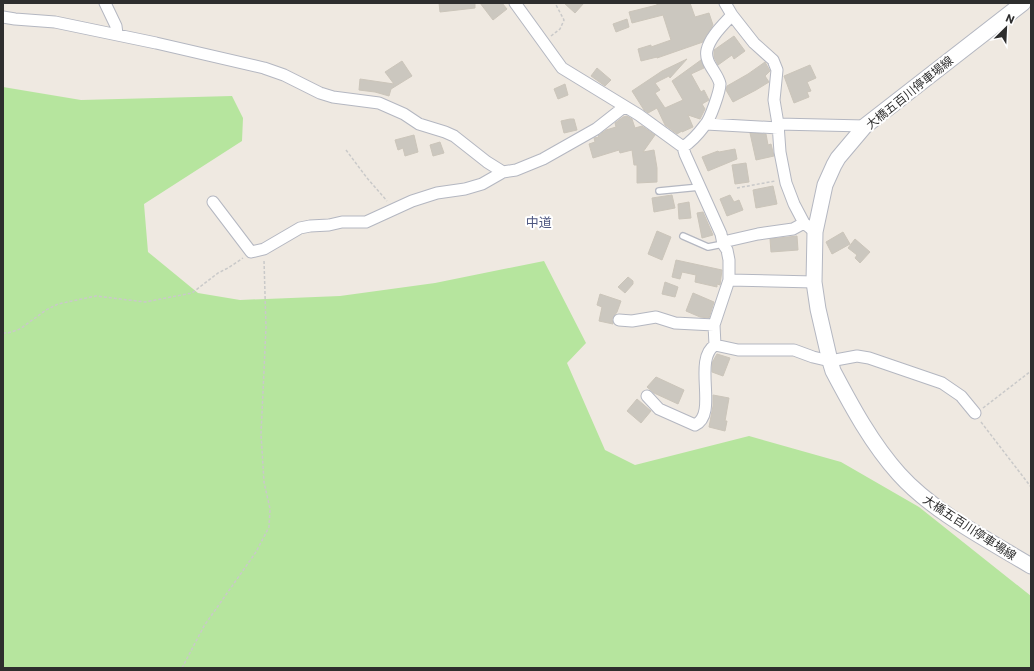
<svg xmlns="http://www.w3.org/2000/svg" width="1034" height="671" viewBox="0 0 1034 671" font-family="Commissioner,'Noto Sans JP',sans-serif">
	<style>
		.green { fill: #b6e59e }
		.building { fill: #cbc7bf; stroke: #cbc5ba }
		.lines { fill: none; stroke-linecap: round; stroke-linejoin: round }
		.lane-casing { stroke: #b4b7c1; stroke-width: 8 }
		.street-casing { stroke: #b4b7c1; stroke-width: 13 }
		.secondary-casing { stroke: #b4b7c1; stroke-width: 17 }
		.path { stroke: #c9c9c9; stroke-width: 1.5; stroke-dasharray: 3 2; stroke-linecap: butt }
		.lane { stroke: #fff; stroke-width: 5.5 }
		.street { stroke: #fff; stroke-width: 11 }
		.secondary { stroke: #fff; stroke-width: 15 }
		.labels { text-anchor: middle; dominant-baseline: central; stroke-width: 4; stroke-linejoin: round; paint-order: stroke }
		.street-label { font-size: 12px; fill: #2e2e2e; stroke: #fff }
		.neighbourhood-label { font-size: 13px; fill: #4d5680; stroke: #fff }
	</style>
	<rect width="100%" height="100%" fill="#efe9e1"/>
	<!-- green -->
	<path class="green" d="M 3,87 L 81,100 L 232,96 L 243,118 L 242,141 L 144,204 L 148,252 L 198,293 L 240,300 L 340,296 L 435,283 L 544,261 L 586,343 L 567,363 L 605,450 L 635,465 L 749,436 L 841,462 L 919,507 L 1031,596 L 1031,668 L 3,668 Z"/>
	<!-- building -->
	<path class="building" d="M 439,3 L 475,3 L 475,8 L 440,12 Z
		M 480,3 L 502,3 L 507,9 L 493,20 Z
		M 564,3 L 584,3 L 575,13 Z
		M 657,3 L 690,3 L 695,17 L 709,13 L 713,25 L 703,42 L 657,58 L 657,57 L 641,61 L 638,49 L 651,45 L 651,47 L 671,40 L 663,15 L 632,23 L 629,12 L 657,5 Z
		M 627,19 L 629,27 L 616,32 L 613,24 Z
		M 734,36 L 745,51 L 734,59 L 732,55 L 718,65 L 714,57 L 714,50 Z
		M 687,59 L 670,78 L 669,76 L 655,83 L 660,90 L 655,93 L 665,108 L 683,100 L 672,81 L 701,60 L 704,68 L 691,74 L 701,92 L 704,90 L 709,100 L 702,104 L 705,109 L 700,119 L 688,115 L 693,127 L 682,132 L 682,131 L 677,134 L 665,125 L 657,108 L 648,113 L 644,110 L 632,91 L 662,71 Z
		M 402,61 L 412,76 L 391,89 L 389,96 L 375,92 L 359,90 L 360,79 L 394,84 L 385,72 Z
		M 765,62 L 770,71 L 765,76 L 769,82 L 756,90 L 733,102 L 726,90 L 727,86 L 748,74 Z
		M 810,65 L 816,78 L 807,82 L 811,91 L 807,92 L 809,97 L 794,103 L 784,76 Z
		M 597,68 L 611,80 L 605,86 L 591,76 Z
		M 565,84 L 568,95 L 558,99 L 554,89 Z
		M 627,116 L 632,119 L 635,128 L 642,126 L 655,135 L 643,152 L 654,150 L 657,168 L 657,182 L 637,183 L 637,165 L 634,165 L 632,150 L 620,153 L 619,150 L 593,158 L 589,144 L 595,142 L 594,138 L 599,137 L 598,136 L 606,130 L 616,127 L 615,123 L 623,117 Z
		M 570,119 L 574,119 L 577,130 L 564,133 L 561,121 Z
		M 750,133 L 766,134 L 768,145 L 771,144 L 774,156 L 756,160 Z
		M 414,135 L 418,152 L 405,156 L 403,148 L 398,150 L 395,140 Z
		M 440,142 L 444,153 L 433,156 L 430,145 Z
		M 735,149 L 737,159 L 708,171 L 702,157 L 718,151 L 719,152 Z
		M 746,163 L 749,182 L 735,184 L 732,165 Z
		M 773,186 L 777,204 L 756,208 L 753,190 Z
		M 672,195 L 675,208 L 654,212 L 652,198 Z
		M 730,195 L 734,202 L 739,200 L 743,210 L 727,216 L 720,199 Z
		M 689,202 L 691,218 L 679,219 L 678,204 Z
		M 703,212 L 713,235 L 702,238 L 697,213 Z
		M 657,231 L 671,237 L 662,260 L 648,254 Z
		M 843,232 L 850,244 L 832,254 L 826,242 Z
		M 797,236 L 798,250 L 771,252 L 770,239 Z
		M 855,239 L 870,252 L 860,263 L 855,258 L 857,255 L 848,248 Z
		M 676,260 L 722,270 L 720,285 L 717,284 L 717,287 L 695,282 L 696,275 L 682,272 L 680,279 L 672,277 Z
		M 628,277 L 633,281 L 633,284 L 625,293 L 618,287 Z
		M 665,282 L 678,287 L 675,297 L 662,294 Z
		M 693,293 L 714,302 L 709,318 L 700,317 L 686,311 Z
		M 600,294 L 621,301 L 617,312 L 612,319 L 613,324 L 599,321 L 602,307 L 597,305 Z
		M 717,354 L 730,358 L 723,376 L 712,372 L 712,363 Z
		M 656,377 L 684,390 L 678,404 L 654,393 L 647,387 Z
		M 713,395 L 729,398 L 725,421 L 727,421 L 725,431 L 709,427 L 713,406 Z
		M 637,399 L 651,411 L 641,423 L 627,411 Z"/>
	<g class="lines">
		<!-- lane casing -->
		<g class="lane-casing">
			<path id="lane" d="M 659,191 L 700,187
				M 683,236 L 708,247 L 723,244"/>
		</g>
		<!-- street casing -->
		<g class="street-casing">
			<path id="street" d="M 105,3 L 116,26 L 117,34
				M 515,3 L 562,68 L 639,115 L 683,147 L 685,154 L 721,234 L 723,244 L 727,250 L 729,260 L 729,280 L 714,325 L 715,345 L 738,350 L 794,350 L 813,357 L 830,361 L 857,356 L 869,358 L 942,383 L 961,396 L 975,413
				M 725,3 L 732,15 L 754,43 L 773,60 L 777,70 L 774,100 L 778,124 L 780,152 L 786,183 L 794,204 L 804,223 L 815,232
				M 3,17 L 15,19 L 55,22 L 156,43 L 264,68 L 284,75 L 320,93 L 333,97 L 379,103 L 404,114 L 419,124 L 445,132 L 454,136 L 487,162 L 503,172
				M 706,124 L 778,128
				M 778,124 L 865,126
				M 683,147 C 691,142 699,133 705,125 C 710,120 720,91 720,84 C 718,73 704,63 707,50 C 710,37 723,25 732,15
				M 213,202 L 251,252 L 264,249 L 300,228 L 310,226 L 329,225 L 342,222 L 366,222 L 412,201 L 437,193 L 465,189 L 482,184 L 503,172 L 516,170 L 543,159 L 596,129 L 624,107
				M 723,242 L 758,234 L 793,229 L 804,223
				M 729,280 L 814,282
				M 619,320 L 632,321 L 656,317 L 675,323 L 714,325
				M 647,396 L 659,409 L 695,425 C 719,414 692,360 715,345"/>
		</g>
		<!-- secondary casing -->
		<g class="secondary-casing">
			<path id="secondary" d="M 1023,3 L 865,126 L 838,158 L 834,165 L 825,185 L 815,232 L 814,282 L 818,309 L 830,361 L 833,371 C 852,407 872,444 899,474 C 933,512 988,540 1031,566"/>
		</g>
		<!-- path -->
		<path class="path" d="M 551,36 L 560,29 L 564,20 L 555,3
			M 346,150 L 367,178 L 387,201
			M 737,188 L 775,181
			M 3,333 L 8,333 L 20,329 L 46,310 L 58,304 L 96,296 L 145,302 L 192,293 L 218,273 L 228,268 L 243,258
			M 983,408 L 1031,371
			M 981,422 L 1031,487
			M 182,668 L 204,626 L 256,552 L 269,527 L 270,509 L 264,482 L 261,434 L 266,327 L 264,260"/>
		<!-- lane -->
		<use href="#lane" class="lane"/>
		<!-- street -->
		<use href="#street" class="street"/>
		<!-- secondary -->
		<use href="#secondary" class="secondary"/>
	</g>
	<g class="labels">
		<!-- street labels -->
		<g class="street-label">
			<text transform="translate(909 92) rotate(-39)">大橋五百川停車場線</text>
			<text transform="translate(970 527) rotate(33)">大橋五百川停車場線</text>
		</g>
		<!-- neighbourhood labels -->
		<g class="neighbourhood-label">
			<text x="539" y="222">中道</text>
		</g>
	</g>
	<!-- border -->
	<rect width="1034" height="671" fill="none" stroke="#2e2e2e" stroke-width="8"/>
	<!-- north arrow -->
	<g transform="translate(1006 28) rotate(24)" stroke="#ffffff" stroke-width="3" paint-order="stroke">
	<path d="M0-3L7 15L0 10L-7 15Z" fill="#2e2e2e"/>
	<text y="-6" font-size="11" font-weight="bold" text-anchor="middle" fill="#2e2e2e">N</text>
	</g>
</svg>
